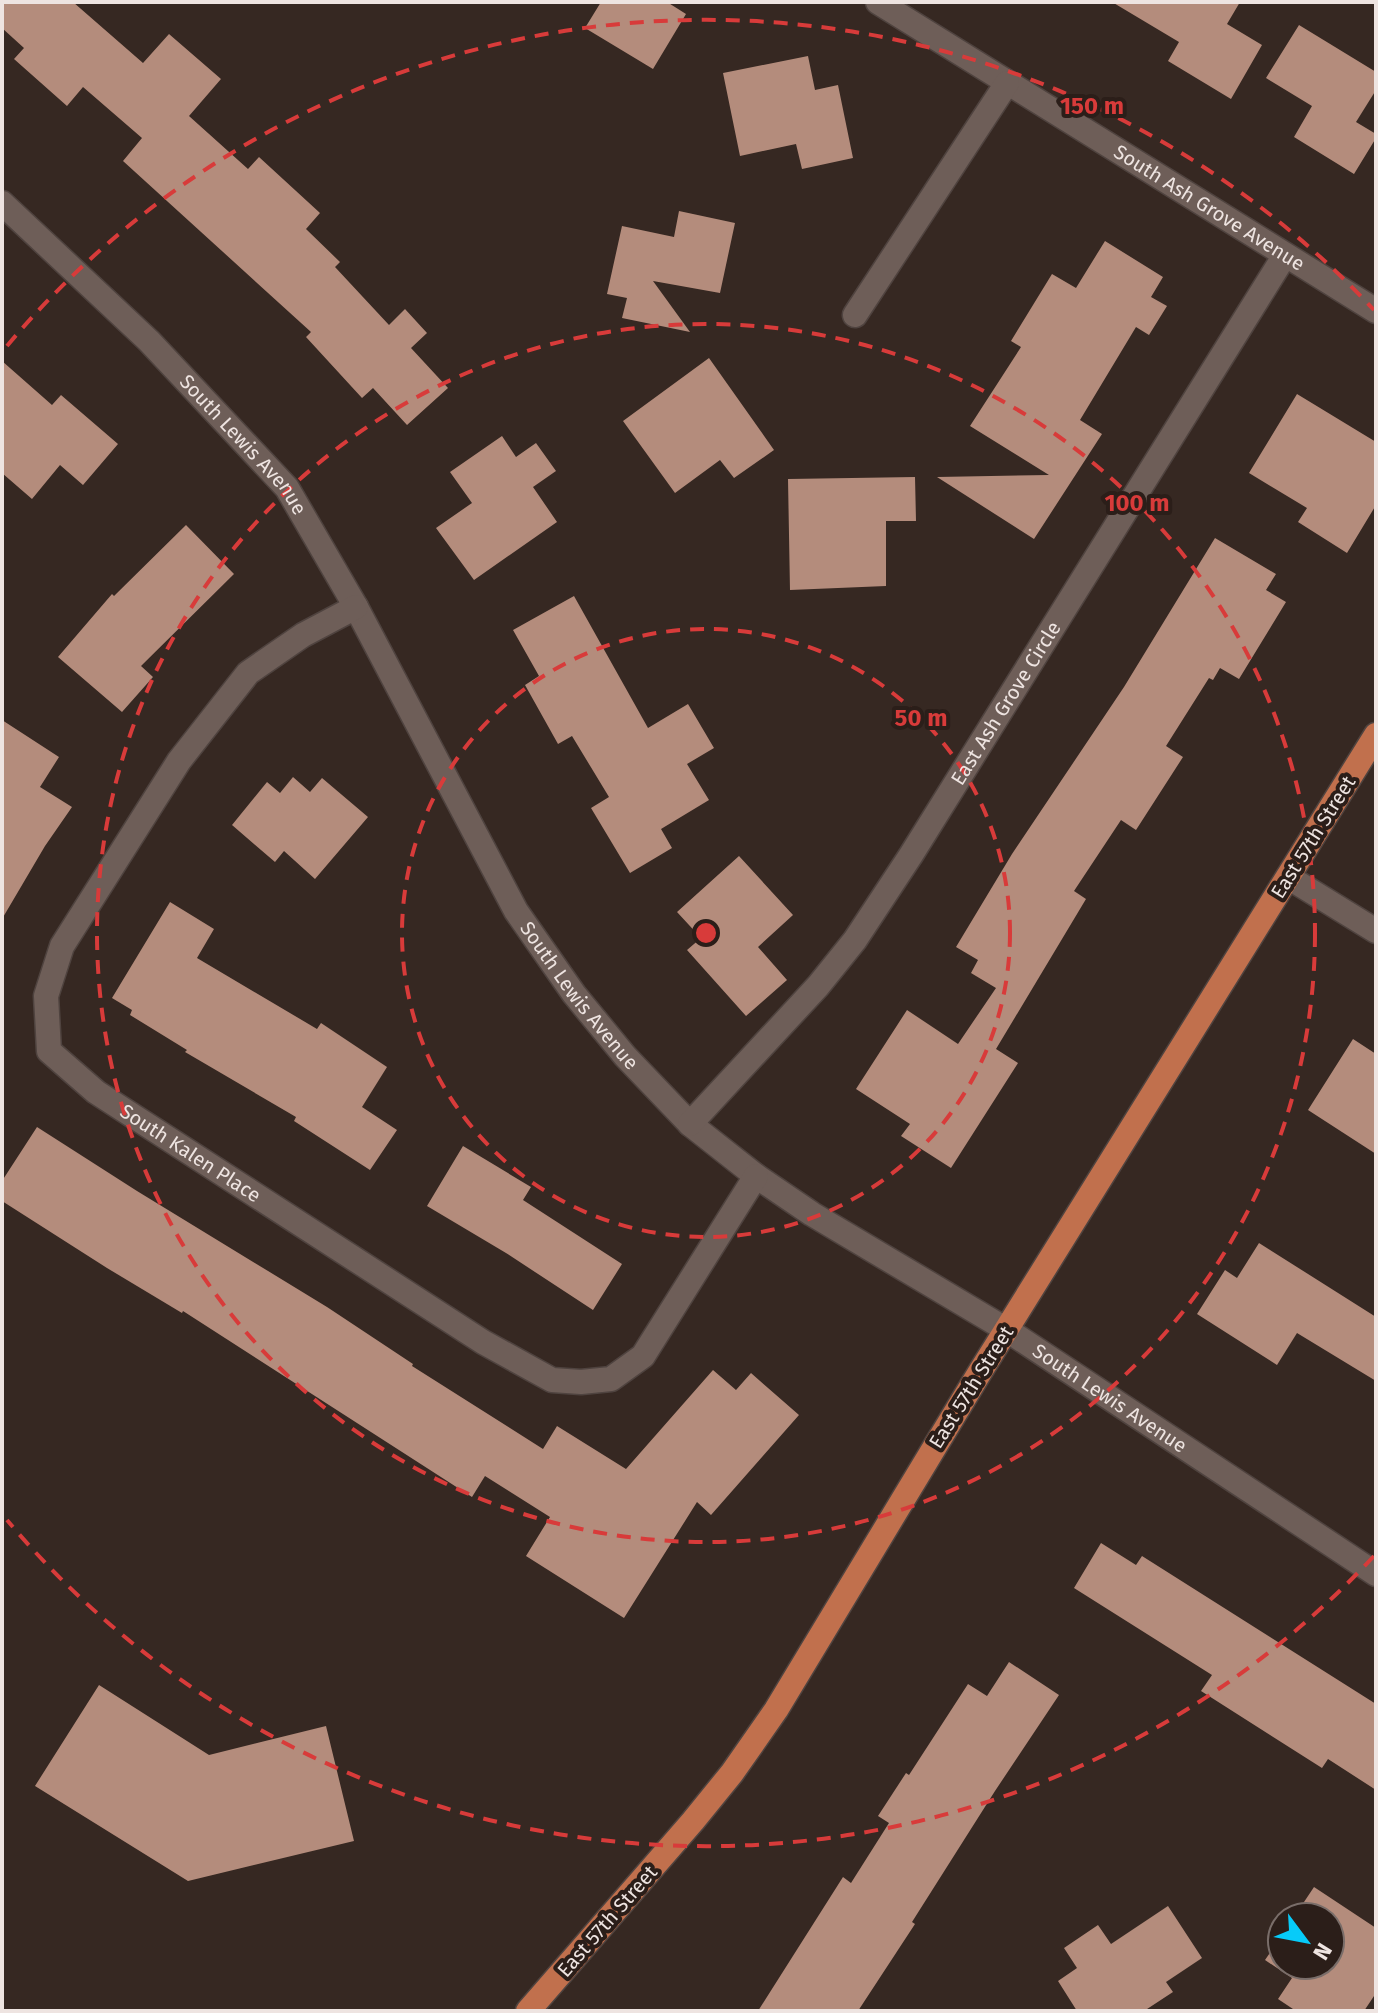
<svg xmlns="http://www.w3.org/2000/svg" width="1378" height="2013" viewBox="0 0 1378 2013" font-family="'Fira Sans',sans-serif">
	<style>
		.building { fill: #b48c7c }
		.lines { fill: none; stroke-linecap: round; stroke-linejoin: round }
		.minor-casing { stroke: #4f433f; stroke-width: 27 }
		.major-casing { stroke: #4f433f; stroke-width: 27 }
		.minor { stroke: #6e5e58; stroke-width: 24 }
		.major { stroke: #c1704d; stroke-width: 24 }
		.ring { fill: none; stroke: #d83b3a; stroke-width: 4; stroke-dasharray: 14 10 }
		.labels { text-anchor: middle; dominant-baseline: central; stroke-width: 8; stroke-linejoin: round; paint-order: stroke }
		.street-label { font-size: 20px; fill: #eee4e1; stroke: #2b1e19 }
		.centre { fill: #d83b3a; stroke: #2b1e19; stroke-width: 4 }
		.ring-label { font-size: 24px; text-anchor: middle; font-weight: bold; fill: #d83b3a; stroke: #2b1e19; stroke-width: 8; stroke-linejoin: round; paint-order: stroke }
	</style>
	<rect width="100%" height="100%" fill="#362822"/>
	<!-- building -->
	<path class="building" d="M 2,2 L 73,2 L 143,63 L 169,34 L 221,79 L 189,116 L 248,169 L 259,157 L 320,213 L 306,229 L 340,262 L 335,267 L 389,325 L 405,309 L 427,333 L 411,348 L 448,388 L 407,425 L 373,388 L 362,398 L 306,337 L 311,332 L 123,161 L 142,138 L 83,87 L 67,106 L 14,59 L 24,48 L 2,28 Z
		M 601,2 L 667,2 L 686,14 L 653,69 L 585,28 Z
		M 1112,2 L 1240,2 L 1227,24 L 1262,45 L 1231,99 L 1168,61 L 1179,42 Z
		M 1299,25 L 1376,72 L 1376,90 L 1356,122 L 1376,134 L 1376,138 L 1354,174 L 1294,137 L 1312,106 L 1266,78 Z
		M 808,56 L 815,90 L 838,85 L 853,158 L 802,169 L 796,144 L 740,156 L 723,73 Z
		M 679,211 L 735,223 L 720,293 L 653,281 L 690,332 L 622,318 L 627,298 L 607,294 L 622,226 L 674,237 Z
		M 1105,241 L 1163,277 L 1151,297 L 1167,306 L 1149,335 L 1136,327 L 1080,420 L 1102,434 L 1034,539 L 937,477 L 1049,475 L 970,426 L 1021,347 L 1011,341 L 1052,274 L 1076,288 Z
		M 709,358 L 774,450 L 734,478 L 720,460 L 675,493 L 623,421 Z
		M 2,361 L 52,405 L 61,395 L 118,444 L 83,485 L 60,465 L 32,499 L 2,473 Z
		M 1297,394 L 1376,442 L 1376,505 L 1347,553 L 1298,522 L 1307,508 L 1249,473 Z
		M 502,436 L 516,457 L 536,443 L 556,471 L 533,487 L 557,522 L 474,580 L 436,528 L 472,503 L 450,472 Z
		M 915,477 L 916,521 L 886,521 L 886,586 L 790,590 L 788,479 Z
		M 186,525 L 234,574 L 141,666 L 153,677 L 122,712 L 58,657 L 112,594 L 114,596 Z
		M 1215,538 L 1276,574 L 1266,590 L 1286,602 L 1239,679 L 1220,668 L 1213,680 L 1209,678 L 1166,746 L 1183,757 L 1136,830 L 1121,820 L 1074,891 L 1086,899 L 996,1049 L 1018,1063 L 951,1168 L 901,1136 L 910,1124 L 856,1089 L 907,1010 L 958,1044 L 996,988 L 971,973 L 978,960 L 956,947 L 1012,854 L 1124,687 Z
		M 574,596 L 648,728 L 688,704 L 714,748 L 687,764 L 709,800 L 661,829 L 672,848 L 630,873 L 591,808 L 609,797 L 572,736 L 558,744 L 525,685 L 539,676 L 513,630 Z
		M 2,720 L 59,757 L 40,787 L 72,807 L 45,846 L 2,919 Z
		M 293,777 L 310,792 L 322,778 L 368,817 L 315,879 L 284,851 L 275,862 L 232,825 L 267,782 L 280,793 Z
		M 739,856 L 793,915 L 758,947 L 787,980 L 746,1016 L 687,950 L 701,938 L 677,912 Z
		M 170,902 L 214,929 L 197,958 L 317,1029 L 321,1023 L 387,1067 L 362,1107 L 397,1130 L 370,1170 L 294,1121 L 296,1117 L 185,1052 L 187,1050 L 130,1015 L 132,1010 L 112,998 Z
		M 1353,1039 L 1376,1054 L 1376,1154 L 1308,1110 Z
		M 37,1127 L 137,1191 L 327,1307 L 413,1364 L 412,1366 L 543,1449 L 557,1426 L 626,1469 L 713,1370 L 736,1390 L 751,1373 L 799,1415 L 711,1515 L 697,1502 L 624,1618 L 526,1556 L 550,1517 L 485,1476 L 472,1497 L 183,1311 L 182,1313 L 107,1268 L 2,1201 L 2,1181 Z
		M 463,1146 L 531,1187 L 523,1200 L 622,1264 L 593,1310 L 506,1253 L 427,1206 Z
		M 1259,1243 L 1376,1317 L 1376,1381 L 1297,1333 L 1277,1365 L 1197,1314 L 1225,1270 L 1237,1278 Z
		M 1101,1543 L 1136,1565 L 1142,1556 L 1376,1704 L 1376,1790 L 1328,1759 L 1322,1768 L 1201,1691 L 1212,1675 L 1074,1588 Z
		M 1009,1662 L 1059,1695 L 995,1791 L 912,1922 L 915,1924 L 858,2011 L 758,2011 L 843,1877 L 851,1883 L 889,1823 L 878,1816 L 906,1773 L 909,1775 L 968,1684 L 987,1696 Z
		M 99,1685 L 209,1755 L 326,1726 L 354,1841 L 188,1881 L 35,1786 Z
		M 1314,1887 L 1376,1928 L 1376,1993 L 1364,2011 L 1296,2011 L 1278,1999 L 1292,1978 L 1265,1960 L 1282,1935 L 1282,1965 L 1330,1965 L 1330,1917 L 1294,1917 Z
		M 1168,1906 L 1202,1958 L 1166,1982 L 1173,1992 L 1144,2011 L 1077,2011 L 1058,1981 L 1077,1968 L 1064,1948 L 1098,1925 L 1111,1944 Z"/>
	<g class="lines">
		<!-- minor casing -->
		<g class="minor-casing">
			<g id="minor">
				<path id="s1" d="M 878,2 L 1376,311"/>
				<path id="s2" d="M 2,203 L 149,341 L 287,488 L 356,607 L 516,911 L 574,994 L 625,1056 L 690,1124 L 756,1176 L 812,1214 L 1007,1330 L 1376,1574"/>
				<path d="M 855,315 L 1007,83"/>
				<path id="s3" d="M 356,607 L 303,635 L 248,673 L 179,761 L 62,946 L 46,996 L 49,1051 L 96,1092 L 483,1342 L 552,1380 L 581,1382 L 611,1379 L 643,1356 L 756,1176"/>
				<path d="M 1288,877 L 1376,931"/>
				<path id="s4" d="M 690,1124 L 818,986 L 855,940 L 911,855 L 1285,255"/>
			</g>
		</g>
		<!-- major casing -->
		<g class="major-casing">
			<path id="major" d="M 528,2011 L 693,1821 L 732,1773 L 776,1710 L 980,1372 L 1376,735"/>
		</g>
		<!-- minor -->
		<use href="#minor" class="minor"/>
		<!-- major -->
		<use href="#major" class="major"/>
	</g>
	<!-- distance rings -->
	<g class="ring">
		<circle cx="706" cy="933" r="304"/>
		<circle cx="706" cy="933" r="609"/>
		<path d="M1374 1556A913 913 0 0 1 7 1520M7 346A913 913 0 0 1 1374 310"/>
	</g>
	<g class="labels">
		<!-- street labels -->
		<g class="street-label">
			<text stroke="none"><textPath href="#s1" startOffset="390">South Ash Grove Avenue</textPath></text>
			<text stroke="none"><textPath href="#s2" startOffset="342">South Lewis Avenue</textPath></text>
			<text stroke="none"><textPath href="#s4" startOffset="528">East Ash Grove Circle</textPath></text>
			<text transform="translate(1313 837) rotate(-58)">East 57th Street</text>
			<text stroke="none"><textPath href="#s2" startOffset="990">South Lewis Avenue</textPath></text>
			<text stroke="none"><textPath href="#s3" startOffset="740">South Kalen Place</textPath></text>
			<text transform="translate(971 1387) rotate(-58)">East 57th Street</text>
			<text stroke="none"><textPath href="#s2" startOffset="1662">South Lewis Avenue</textPath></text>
			<text transform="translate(607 1921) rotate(-49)">East 57th Street</text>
		</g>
	</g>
	<circle cx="706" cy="933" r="12" class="centre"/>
	<g class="ring-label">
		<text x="1092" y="114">150 m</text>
		<text x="1137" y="511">100 m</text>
		<text x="921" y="726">50 m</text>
	</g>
	<!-- border -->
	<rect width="1378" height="2013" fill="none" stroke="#eee4e1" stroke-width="8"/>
	<!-- north arrow -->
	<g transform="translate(1306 1941) rotate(122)"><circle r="38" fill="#2b1e19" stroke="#796d69" stroke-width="2"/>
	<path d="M0-6L14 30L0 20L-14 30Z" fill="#07cbf9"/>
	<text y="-12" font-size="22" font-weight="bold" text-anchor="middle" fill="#eee4e1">N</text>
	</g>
</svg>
